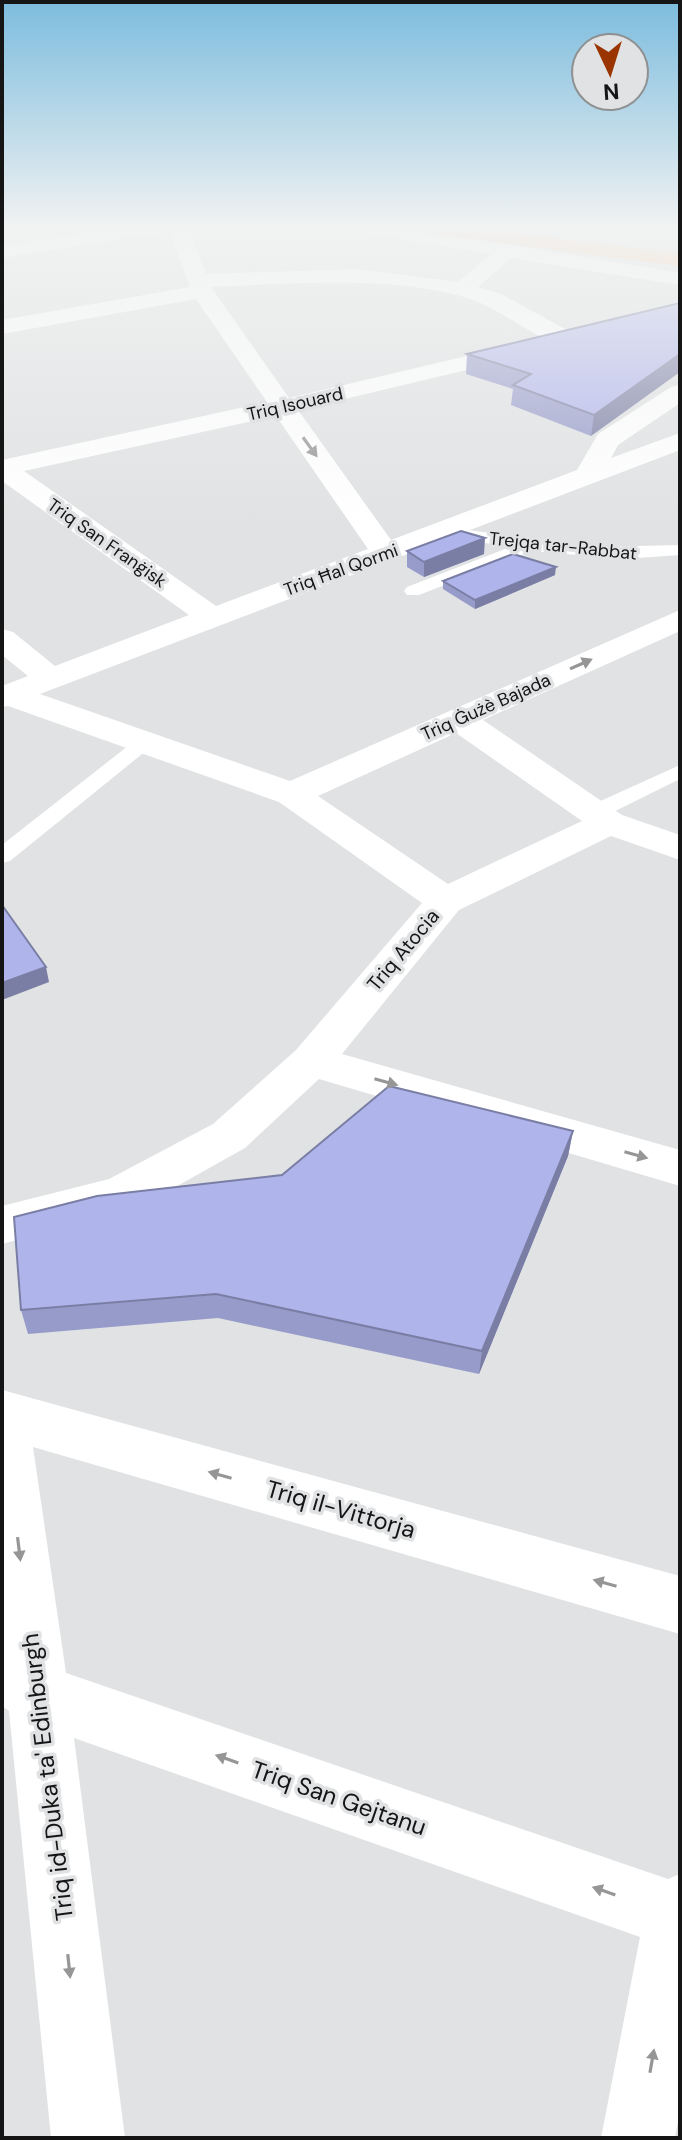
<svg xmlns="http://www.w3.org/2000/svg" width="682" height="2140" viewBox="0 0 682 2140" font-family="'DM Sans',sans-serif">
	<style>
		.lines { fill: none; stroke-linecap: round; stroke-linejoin: round }
		.lane { fill: #fff; fill-rule: evenodd }
		.street { fill: #fff; fill-rule: evenodd }
		.highway { fill: #fdc68d; fill-rule: evenodd }
		.wall { fill: #969bca }
		.shaded-wall { fill: #7a7ea4 }
		.building { fill: #afb4eb; stroke: #7a7ea4; stroke-width: 2 }
		.oneway { fill: #969696 }
		.labels { text-anchor: middle; dominant-baseline: central; stroke-width: 7; stroke-linejoin: round; paint-order: stroke }
		.far-street-label { font-size: 18px; fill: #151515; stroke: #e0e2e3 }
		.street-label { font-size: 20px; fill: #151515; stroke: #e0e2e3 }
		.near-street-label { font-size: 24px; fill: #151515; stroke: #e0e2e3 }
	</style>
	<rect width="100%" height="100%" fill="#e0e2e3"/>
	<g class="lines">
		<!-- lane -->
		<path class="lane" d="M 453,528 L 595,547 L 680,545 L 680,555 L 623,559 L 532,551 L 419,595 L 407,595 L 404,591 L 407,587 L 510,547 L 447,537 L 445,533 L 447,529 Z
			M 145,736 L 152,738 L 155,742 L 152,746 L 10,861 L 2,863 L 2,845 L 138,738 Z
			M 680,765 L 680,779 L 601,818 L 593,820 L 582,813 L 585,808 Z"/>
		<!-- street -->
		<path class="street" d="M 121,227 L 168,227 L 158,233 L 2,258 L 2,246 Z
			M 168,227 L 188,227 L 206,274 L 357,269 L 458,282 L 491,254 L 363,233 L 353,227 L 402,227 L 680,273 L 680,285 L 511,258 L 478,287 L 501,294 L 574,334 L 578,339 L 574,344 L 566,346 C 529,337 499,306 461,296 C 382,275 292,284 211,287 L 289,398 L 526,342 L 534,344 L 538,349 L 534,354 L 298,410 L 391,540 L 577,470 L 598,434 L 671,387 L 680,385 L 680,403 L 618,445 L 611,458 L 680,433 L 680,450 L 40,694 L 290,781 L 680,610 L 680,631 L 483,720 L 622,815 L 680,835 L 680,860 L 611,836 L 459,910 L 342,1054 L 680,1150 L 680,1186 L 319,1079 L 245,1148 L 138,1208 L 2,1244 L 2,1206 L 109,1179 L 213,1124 L 296,1050 L 422,903 L 279,802 L 8,706 L 2,707 L 2,686 L 28,676 L 2,655 L 2,629 L 13,632 L 55,666 L 189,615 L 2,481 L 2,460 L 267,402 L 196,299 L 2,334 L 2,320 L 190,287 ZM 276,416 L 368,549 L 216,606 L 24,471 ZM 456,733 L 582,821 L 448,884 L 318,796 Z
			M 2,1390 L 680,1576 L 680,1634 L 33,1447 L 66,1673 L 668,1879 L 680,1874 L 680,2110 L 675,2138 L 601,2138 L 640,1937 L 74,1738 L 125,2138 L 51,2138 L 9,1711 L 2,1706 Z"/>
		<!-- highway -->
		<path class="highway" d="M 414,227 L 470,227 L 680,254 L 680,266 L 424,233 Z"/>
	</g>
	<!-- wall -->
	<path class="wall" d="M 680,303 L 591,436 L 511,405 L 513,389 L 466,374 L 467,354 Z
		M 407,551 L 484,554 L 424,577 L 407,567 Z
		M 555,575 L 475,609 L 443,589 L 443,581 Z
		M 573,1131 L 568,1156 L 479,1374 L 218,1318 L 28,1334 L 21,1310 L 282,1175 Z"/>
	<!-- shaded-wall -->
	<path class="shaded-wall" d="M 680,354 L 680,372 L 591,436 L 594,415 Z
		M 485,538 L 484,554 L 424,577 L 424,562 Z
		M 556,567 L 555,575 L 475,609 L 475,600 Z
		M 46,967 L 49,982 L 2,1000 L 2,983 Z
		M 573,1131 L 568,1156 L 479,1374 L 482,1351 Z"/>
	<!-- building -->
	<path class="building" d="M 680,303 L 680,354 L 594,415 L 513,385 L 531,374 L 467,354 Z
		M 461,531 L 485,538 L 424,562 L 407,551 Z
		M 513,554 L 556,567 L 475,600 L 443,581 Z
		M 2,905 L 46,967 L 2,983 Z
		M 389,1086 L 573,1131 L 482,1351 L 216,1294 L 21,1310 L 14,1217 L 97,1196 L 282,1175 Z"/>
	<!-- one-way arrows -->
	<defs><path id="oneway-solid" d="M-6-.8H1V-3.2L6.5 0L1 3.2V.8H-6Z" transform="scale(2)"/></defs>
	<g class="oneway">
		<use href="#oneway-solid" transform="translate(310 447) rotate(54)"/>
		<use href="#oneway-solid" transform="translate(581 664) rotate(-24)"/>
		<use href="#oneway-solid" transform="translate(386 1082) rotate(16)"/>
		<use href="#oneway-solid" transform="translate(636 1155) rotate(16)"/>
		<use href="#oneway-solid" transform="translate(220 1475) rotate(-164)"/>
		<use href="#oneway-solid" transform="translate(19 1549) rotate(83)"/>
		<use href="#oneway-solid" transform="translate(605 1583) rotate(-164)"/>
		<use href="#oneway-solid" transform="translate(227 1759) rotate(-161)"/>
		<use href="#oneway-solid" transform="translate(604 1891) rotate(-161)"/>
		<use href="#oneway-solid" transform="translate(69 1966) rotate(84)"/>
		<use href="#oneway-solid" transform="translate(652 2061) rotate(-80)"/>
	</g>
	<!-- sky -->
	<linearGradient id="sky" x2="0" y2="1"><stop stop-color="#7cbcde"/><stop offset="0.43" stop-color="#f1f2f2"/><stop offset="1" stop-color="#f1f2f2" stop-opacity="0"/></linearGradient>
	<rect width="682" height="526" fill="url(#sky)"/>
	<g class="labels">
		<!-- far-street labels -->
		<g class="far-street-label">
			<text transform="translate(295 404) rotate(-13)">Triq Isouard</text>
			<text transform="translate(107 543) rotate(35)">Triq San Franġisk</text>
			<text transform="translate(563 546) rotate(6)">Trejqa tar-Rabbat</text>
			<text transform="translate(341 570) rotate(-20)">Triq Ħal Qormi</text>
			<text transform="translate(486 707) rotate(-24)">Triq Ġużè Bajada</text>
		</g>
		<!-- street labels -->
		<g class="street-label">
			<text transform="translate(403 950) rotate(-50)">Triq Atocia</text>
		</g>
		<!-- near-street labels -->
		<g class="near-street-label">
			<text transform="translate(341 1509) rotate(16)">Triq il-Vittorja</text>
			<text transform="translate(47 1777) rotate(-97)">Triq id-Duka ta' Edinburgh</text>
			<text transform="translate(339 1798) rotate(19)">Triq San Gejtanu</text>
		</g>
	</g>
	<!-- border -->
	<rect width="682" height="2140" fill="none" stroke="#151515" stroke-width="8"/>
	<!-- north arrow -->
	<g transform="translate(610 72) rotate(176)"><circle r="38" fill="#e0e2e3" stroke="#8f9091" stroke-width="2"/>
	<path d="M0-6L14 30L0 20L-14 30Z" fill="#9a3502"/>
	<text y="-12" font-size="22" font-weight="bold" text-anchor="middle" fill="#151515">N</text>
	</g>
</svg>
